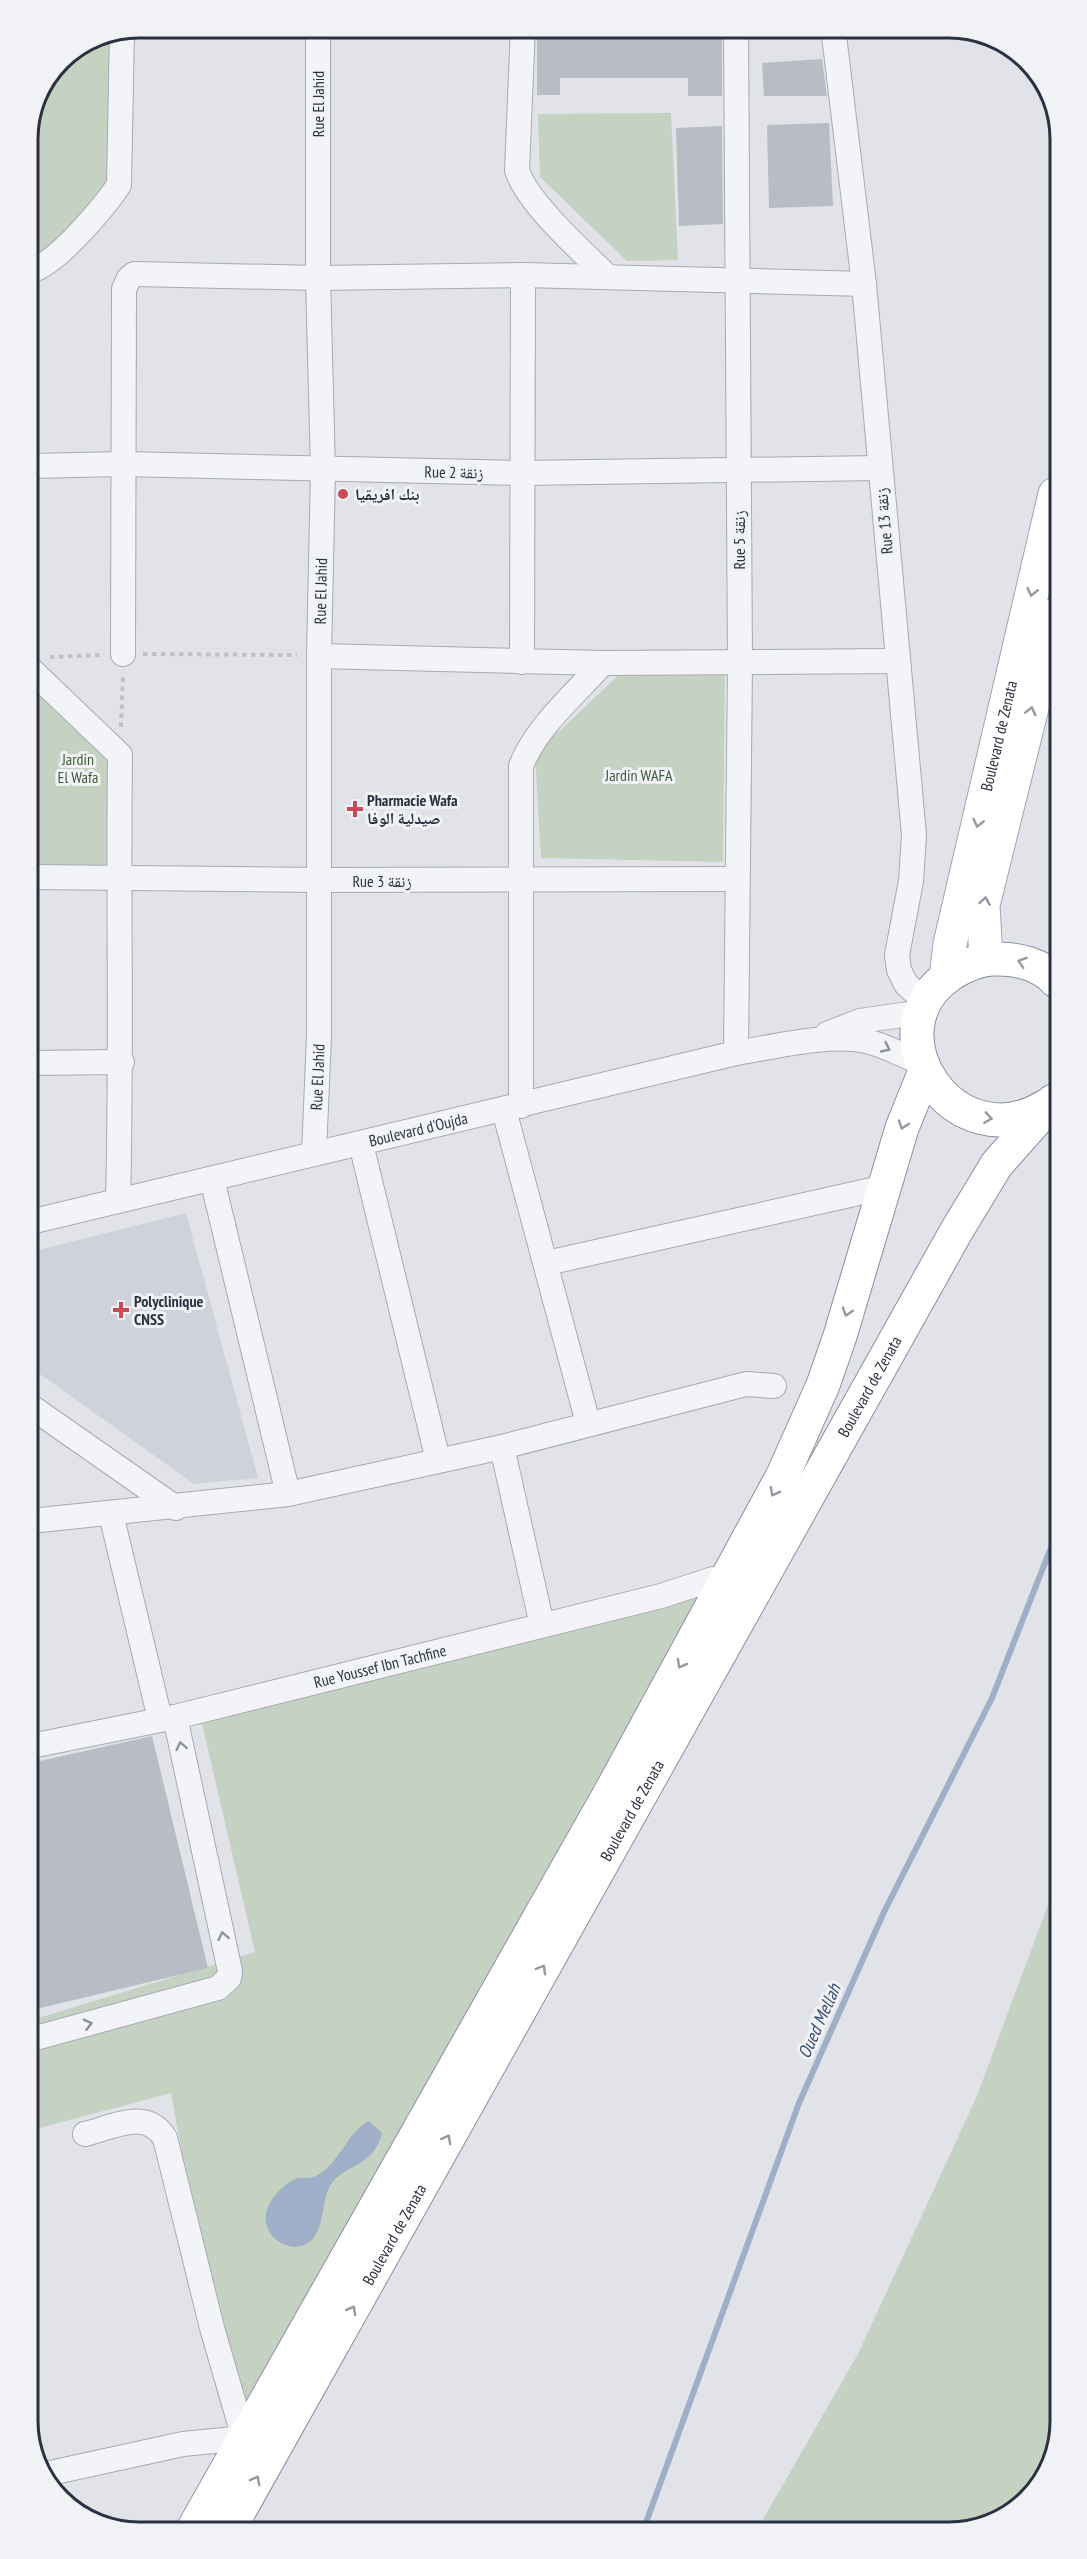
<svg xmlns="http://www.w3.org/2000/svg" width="1087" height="2559" viewBox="0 0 1087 2559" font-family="'PT Sans Narrow','Noto Naskh Arabic',sans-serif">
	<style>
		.built { fill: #cfd2db }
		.green { fill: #c5d2c2 }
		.water { fill: #9eafc7 }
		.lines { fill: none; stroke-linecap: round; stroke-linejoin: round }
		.stream { stroke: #9eafc7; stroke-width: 6 }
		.building { fill: #b8bcc5 }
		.street-casing { stroke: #a6aab3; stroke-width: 26 }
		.primary-casing { stroke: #a1a7b4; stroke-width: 35 }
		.highway-casing { stroke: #89909f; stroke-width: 35 }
		.path { stroke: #bfc1c7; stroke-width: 4; stroke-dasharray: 4.5 4.5; stroke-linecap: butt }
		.street { stroke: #f3f4f7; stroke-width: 24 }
		.primary { stroke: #fff; stroke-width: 33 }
		.highway { stroke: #fff; stroke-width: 33 }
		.oneway { stroke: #9498a0 }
		.oneway2 { stroke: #8e929c }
		.poi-dot { fill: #c74c58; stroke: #f0f2f6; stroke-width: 2 }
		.labels { text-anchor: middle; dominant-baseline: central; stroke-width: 6; stroke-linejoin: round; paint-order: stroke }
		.street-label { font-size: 16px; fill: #2a3140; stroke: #f0f2f6 }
		.poi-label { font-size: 16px; font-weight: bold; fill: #2a3140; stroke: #f0f2f6; text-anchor: start }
		.park-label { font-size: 16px; fill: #3d5b38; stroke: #f0f2f6 }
		.water-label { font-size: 18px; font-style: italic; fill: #364d71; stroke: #f0f2f6 }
		.rim { fill: none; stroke: #2a3140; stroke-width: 3 }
	</style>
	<rect width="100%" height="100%" fill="#e1e3e9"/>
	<!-- built -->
	<path class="built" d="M 186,1213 L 258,1478 L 194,1484 L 30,1367 L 30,1252 Z"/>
	<!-- green -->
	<path class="green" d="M 128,29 L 125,173 L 28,280 L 27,132 L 60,59 L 96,35 Z
		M 671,113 L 678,260 L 627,261 L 540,177 L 538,114 Z
		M 29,667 L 129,748 L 118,878 L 29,877 Z
		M 725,669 L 723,862 L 541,858 L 535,754 L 623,671 Z
		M 707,1590 L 233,2434 L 171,2093 L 32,2130 L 32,2020 L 255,1952 L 199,1711 Z
		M 1059,1875 L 1060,2421 L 1037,2488 L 984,2526 L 758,2528 L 858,2354 L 977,2096 Z"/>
	<!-- water -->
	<path class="water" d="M 369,2121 L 382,2133 C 373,2169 344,2163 330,2186 C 321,2203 325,2222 314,2237 C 298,2260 261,2239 266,2214 C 268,2201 284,2182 298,2178 C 303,2177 311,2179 316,2176 C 338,2166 347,2132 369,2121 Z"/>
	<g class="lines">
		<!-- stream -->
		<path class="stream" d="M 644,2528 L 799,2103 L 884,1912 L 992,1698 L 1052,1545 L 1058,1542"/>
	</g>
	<!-- building -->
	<path class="building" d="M 537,27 L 688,27 L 688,34 L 722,34 L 722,96 L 688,96 L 688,78 L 560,78 L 560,95 L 537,95 Z
		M 822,59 L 827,96 L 764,96 L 762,63 Z
		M 829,123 L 833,206 L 769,208 L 767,125 Z
		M 722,126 L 723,224 L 679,226 L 676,128 Z
		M 152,1736 L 208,1968 L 32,2010 L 31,1763 Z"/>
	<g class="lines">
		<!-- street casing -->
		<g class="street-casing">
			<g id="street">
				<path d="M 523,27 L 517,170 C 527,203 582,251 608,277"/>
				<path d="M 833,27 L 864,284 L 914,835 L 911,881 L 897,955 L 899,970 L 906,984 L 927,1003"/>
				<path d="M 28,271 C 52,270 105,206 119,185 L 122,30"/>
				<path d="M 28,466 L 123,464 L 521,473 L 879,468"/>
				<path d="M 123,654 L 124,289 L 129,278 L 134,274 L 318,278 L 523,275 L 864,284"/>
				<path d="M 319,656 L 603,663 L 897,661"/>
				<path d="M 522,662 L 523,275"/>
				<path d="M 29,668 L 120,755 C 118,904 122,1052 118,1201"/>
				<path d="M 29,877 L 318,880 L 736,879"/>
				<path d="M 827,1034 L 860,1021 L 923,1012"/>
				<path d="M 736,1053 L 740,663 L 736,27"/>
				<path d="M 29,1063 L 122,1062"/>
				<path d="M 521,1106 L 521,766 C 536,727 575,694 603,663"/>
				<path d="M 504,1110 L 588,1423"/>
				<path d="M 361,1144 L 438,1460"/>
				<path id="s1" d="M 314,1153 L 319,1036 L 319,656 L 323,470 L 318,278 L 318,27"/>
				<path d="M 212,1179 L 288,1494"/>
				<path id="s2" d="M 30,1222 L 736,1053 C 774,1047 827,1033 866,1041 C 885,1045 903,1056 922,1063"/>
				<path d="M 547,1263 L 885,1187"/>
				<path d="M 30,1406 L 176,1508"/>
				<path d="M 502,1447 L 542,1625"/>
				<path d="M 111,1514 L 160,1719"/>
				<path d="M 31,1521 L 288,1494 L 502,1447 L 746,1384 L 774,1386"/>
				<path id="s3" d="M 31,1746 L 175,1717 L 661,1596 L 713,1579 L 728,1578"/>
				<path d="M 32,2039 L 218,1988 L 229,1978 L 230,1971 L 175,1717"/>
				<path d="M 46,2474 L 183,2444 L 244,2438 L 212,2328 L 165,2138 C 146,2108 114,2127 85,2134"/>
			</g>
		</g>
		<!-- primary casing -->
		<g class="primary-casing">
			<g id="primary">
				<path d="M 986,959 L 983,905 L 1055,615"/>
				<path id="s4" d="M 946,978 L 950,944 L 1055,494"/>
			</g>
		</g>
		<!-- highway casing -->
		<g class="highway-casing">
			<g id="highway">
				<path d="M 1046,1106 C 954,1163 867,1030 951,974 C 964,966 978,959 994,959 C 1016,958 1041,964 1056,981"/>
				<path d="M 192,2531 L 610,1793 L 783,1475 L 823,1385 L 840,1336 L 902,1128 L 925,1071"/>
				<path id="s5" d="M 228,2531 L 957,1230 L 997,1164 L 1053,1101"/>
			</g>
		</g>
		<!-- path -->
		<path class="path" d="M 143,654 L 297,655
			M 50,657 L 102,655
			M 121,727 L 123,675"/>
		<!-- street -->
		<use href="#street" class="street"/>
		<!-- primary -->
		<use href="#primary" class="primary"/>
		<!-- highway -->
		<use href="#highway" class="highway"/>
	</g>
	<!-- one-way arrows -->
	<defs><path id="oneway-chevron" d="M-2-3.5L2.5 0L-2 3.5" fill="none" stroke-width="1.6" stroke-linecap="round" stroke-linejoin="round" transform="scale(1.5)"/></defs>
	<g class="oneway">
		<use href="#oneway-chevron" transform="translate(1032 592) rotate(103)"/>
		<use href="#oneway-chevron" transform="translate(1031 711) rotate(-76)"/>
		<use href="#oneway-chevron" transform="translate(978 823) rotate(103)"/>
		<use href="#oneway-chevron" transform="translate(985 901) rotate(-81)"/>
		<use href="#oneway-chevron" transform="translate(1022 962) rotate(-163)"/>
		<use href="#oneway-chevron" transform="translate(988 1118) rotate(8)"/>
		<use href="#oneway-chevron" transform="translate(903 1125) rotate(108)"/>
		<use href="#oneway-chevron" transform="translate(847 1312) rotate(107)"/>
		<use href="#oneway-chevron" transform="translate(774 1492) rotate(118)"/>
		<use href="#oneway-chevron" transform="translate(681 1664) rotate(119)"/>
		<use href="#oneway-chevron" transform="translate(542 1969) rotate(-60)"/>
		<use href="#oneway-chevron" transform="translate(447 2139) rotate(-61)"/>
		<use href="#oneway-chevron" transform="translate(352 2310) rotate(-61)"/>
		<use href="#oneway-chevron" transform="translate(256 2480) rotate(-62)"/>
	</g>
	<g class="oneway2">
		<use href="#oneway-chevron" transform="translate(886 1048) rotate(25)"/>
		<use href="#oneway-chevron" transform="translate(181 1746) rotate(-102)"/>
		<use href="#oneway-chevron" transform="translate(223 1936) rotate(-102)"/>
		<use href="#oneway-chevron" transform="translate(88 2024) rotate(-15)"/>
	</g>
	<!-- markers -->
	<g class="poi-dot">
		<circle cx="343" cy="494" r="6"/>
		<path d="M352 800h6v6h6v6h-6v6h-6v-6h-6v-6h6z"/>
		<path d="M118 1301h6v6h6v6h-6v6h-6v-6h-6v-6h6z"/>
	</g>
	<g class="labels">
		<!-- street labels -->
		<g class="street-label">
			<text transform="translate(318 104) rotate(-90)">Rue El Jahid</text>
			<text transform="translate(454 472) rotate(1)">Rue 2 زنقة</text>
			<text transform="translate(884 521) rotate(-95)">Rue 13 زنقة</text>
			<text transform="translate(739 540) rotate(-90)">Rue 5 زنقة</text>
			<text stroke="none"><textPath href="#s1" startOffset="562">Rue El Jahid</textPath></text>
			<text stroke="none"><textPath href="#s4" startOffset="248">Boulevard de Zenata</textPath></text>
			<text x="382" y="881">Rue 3 زنقة</text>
			<text stroke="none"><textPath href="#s1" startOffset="76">Rue El Jahid</textPath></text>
			<text stroke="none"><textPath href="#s2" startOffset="399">Boulevard d'Oujda</textPath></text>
			<text stroke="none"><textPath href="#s5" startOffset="1312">Boulevard de Zenata</textPath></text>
			<text stroke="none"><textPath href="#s3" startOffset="358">Rue Youssef Ibn Tachfine</textPath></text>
			<text stroke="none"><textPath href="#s5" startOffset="826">Boulevard de Zenata</textPath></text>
			<text stroke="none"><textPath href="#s5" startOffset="340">Boulevard de Zenata</textPath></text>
		</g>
		<!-- poi labels -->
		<g class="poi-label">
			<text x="355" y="494">بنك افريقيا</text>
			<text x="367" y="800">Pharmacie Wafa<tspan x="367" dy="18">صيدلية الوفا</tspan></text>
			<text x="134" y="1301">Polyclinique<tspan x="134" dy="18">CNSS</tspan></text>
		</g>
		<!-- park labels -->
		<g class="park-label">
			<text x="78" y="759">Jardin<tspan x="78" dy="18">El Wafa</tspan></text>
			<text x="639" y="775">Jardin WAFA</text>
		</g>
		<!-- water labels -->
		<g class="water-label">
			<text transform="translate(819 2021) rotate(-66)">Oued Mellah</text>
		</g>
	</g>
	<!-- crop -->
	<path d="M0 0H1087V2559H0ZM139 38H949A101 101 0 0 1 1050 139V2421A101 101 0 0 1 949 2522H139A101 101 0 0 1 38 2421V139A101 101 0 0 1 139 38Z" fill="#f0f2f6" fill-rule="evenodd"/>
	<path class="rim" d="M139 38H949A101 101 0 0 1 1050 139V2421A101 101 0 0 1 949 2522H139A101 101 0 0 1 38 2421V139A101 101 0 0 1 139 38Z"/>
</svg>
